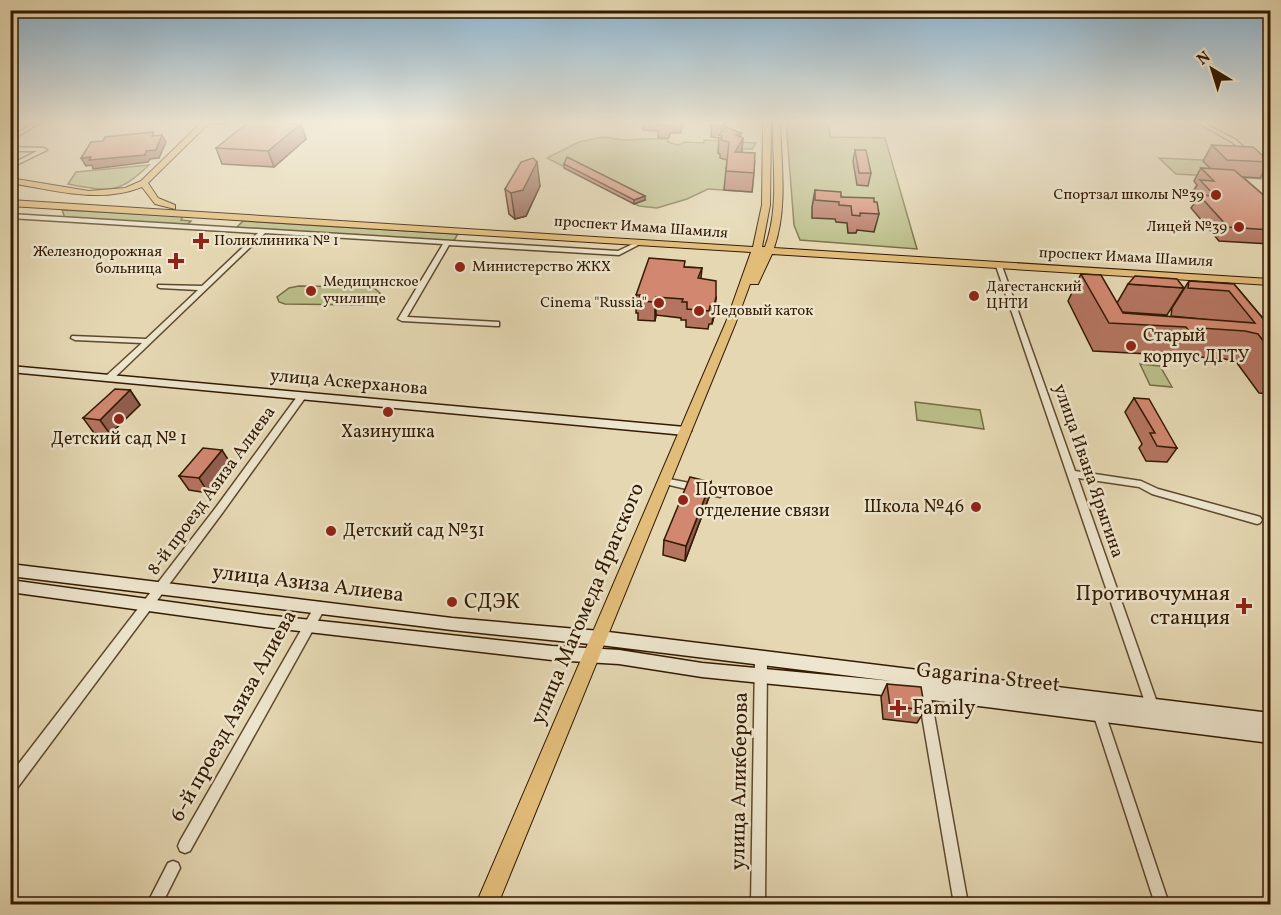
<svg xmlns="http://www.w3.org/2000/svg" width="1281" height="915" viewBox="0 0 1281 915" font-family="Vollkorn,serif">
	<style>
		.green { fill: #babd88; stroke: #766c44; stroke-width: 1.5 }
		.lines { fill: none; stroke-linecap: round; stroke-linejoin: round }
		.street-casing { stroke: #5f492c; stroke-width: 3 }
		.secondary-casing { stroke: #331a00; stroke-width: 3 }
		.primary-casing { stroke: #331a00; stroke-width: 2 }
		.street { fill: #ede5cd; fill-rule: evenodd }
		.secondary { fill: #ede5cd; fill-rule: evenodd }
		.primary { fill: #e2bc79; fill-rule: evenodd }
		.wall { fill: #b47460; stroke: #331a00; stroke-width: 1.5 }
		.shaded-wall { fill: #925e4e; stroke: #331a00; stroke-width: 1.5 }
		.building { fill: #d18770; stroke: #331a00; stroke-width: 1.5 }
		.poi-dot { fill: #8f2418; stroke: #ede5cd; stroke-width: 2 }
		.labels { text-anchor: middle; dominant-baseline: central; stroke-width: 5; stroke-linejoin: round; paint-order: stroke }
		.far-poi-label { font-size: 15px; fill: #331a00; stroke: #ede5cd; text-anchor: start }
		.far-street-label { font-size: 15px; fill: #331a00; stroke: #ede5cd }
		.poi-label { font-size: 18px; fill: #331a00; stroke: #ede5cd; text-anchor: start }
		.street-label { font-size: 18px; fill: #331a00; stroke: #ede5cd }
		.near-street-label { font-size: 21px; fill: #331a00; stroke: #ede5cd }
		.near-poi-label { font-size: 21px; fill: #331a00; stroke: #ede5cd; text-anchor: start }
	</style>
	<rect width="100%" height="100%" fill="#e4d7b2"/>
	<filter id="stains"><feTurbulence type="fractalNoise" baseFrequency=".00333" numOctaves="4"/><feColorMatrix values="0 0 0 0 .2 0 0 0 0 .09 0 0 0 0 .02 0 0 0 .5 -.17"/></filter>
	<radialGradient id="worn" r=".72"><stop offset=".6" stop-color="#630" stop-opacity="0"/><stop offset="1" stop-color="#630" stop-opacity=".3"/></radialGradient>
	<!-- green -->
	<path class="green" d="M 786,121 L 828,121 L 830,137 L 885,138 L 917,249 L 800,240 L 794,225 Z
		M 603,137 C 612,137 620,141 628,140 C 641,139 654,138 668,139 L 668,142 L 678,145 L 685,142 L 704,143 L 704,140 L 756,143 L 752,149 L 741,149 L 741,158 L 755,161 L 752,192 L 708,189 L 687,199 L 657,208 L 639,206 L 547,158 L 579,142 Z
		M 1159,158 L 1246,162 L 1264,179 L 1176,174 Z
		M 149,165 C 119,194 109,192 68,184 L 76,172 Z
		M 62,210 L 183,216 L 181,220 L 191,221 L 187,225 L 65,218 Z
		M 243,221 L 458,234 L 453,242 L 235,229 Z
		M 299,286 L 373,287 L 380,293 L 371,302 L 363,305 L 285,304 L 279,302 L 277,297 L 289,288 Z
		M 1140,364 L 1160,366 L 1172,387 L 1150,385 Z
		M 915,402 L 980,410 L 984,429 L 917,420 Z"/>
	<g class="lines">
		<!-- street casing -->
		<g class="street-casing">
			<path id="street" d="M 37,121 L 42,121 L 10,141 L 10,138 Z
				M 1195,121 L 1200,121 L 1236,140 L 1270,172 L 1270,176 L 1268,175 L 1232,142 Z
				M 10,128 L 13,128 L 13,130 L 10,130 Z
				M 10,147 L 44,148 L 47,150 L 10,168 L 10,165 L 37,151 L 10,151 Z
				M 10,214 L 618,251 L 639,241 L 644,242 L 619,255 L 449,245 L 407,317 L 499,322 L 499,326 L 496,326 L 402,321 L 398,319 L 443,244 L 265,233 L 112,380 L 106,380 L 105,378 L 106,376 L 142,343 L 75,340 L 71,338 L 72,336 L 146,339 L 198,290 L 160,288 L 158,287 L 158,285 L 202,286 L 258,233 L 10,218 Z
				M 999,264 L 1002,266 L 1075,471 L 1141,481 L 1158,489 L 1257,516 L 1260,517 L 1262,520 L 1260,523 L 1257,524 L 1152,494 L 1139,487 L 1078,478 L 1159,708 L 1157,712 L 1153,714 L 1149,712 L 1147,708 L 996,266 Z
				M 302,393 L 306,396 L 305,398 L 223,512 L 15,791 L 10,792 L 10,775 L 217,506 L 299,394 Z
				M 664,478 L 720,489 L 723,491 L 725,493 L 723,495 L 720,497 L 661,483 L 659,481 L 661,479 Z
				M 320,602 L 324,604 L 325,607 L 324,610 L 190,851 L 185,853 L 180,851 L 178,846 L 180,841 L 316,604 Z
				M 761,654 L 765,655 L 767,659 L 765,904 L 751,904 L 755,659 L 757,655 Z
				M 924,686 L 928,688 L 930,692 L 968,904 L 954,904 L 918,692 L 920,688 Z
				M 1099,707 L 1103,709 L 1105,713 L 1169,904 L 1155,904 L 1093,713 L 1095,709 Z
				M 173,861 L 178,863 L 180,868 L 162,904 L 147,904 L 168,863 Z"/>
		</g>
		<!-- secondary casing -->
		<g class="secondary-casing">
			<path id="secondary" d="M 198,121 L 227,121 L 224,123 L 201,123 Z
				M 10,366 L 685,427 L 691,431 L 685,435 L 10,372 Z
				M 10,564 L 452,618 L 600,631 L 1270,713 L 1270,743 L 924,699 L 702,677 L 619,664 L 552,660 L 265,627 L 10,592 L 10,580 L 265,615 L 552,646 L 619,650 L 702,663 L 892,681 L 600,645 L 452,630 L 10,576 Z"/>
		</g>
		<!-- primary casing -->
		<g class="primary-casing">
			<path id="primary" d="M 203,121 L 211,121 L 148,183 L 158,198 L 175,205 L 175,209 L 155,204 L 142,187 C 99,204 54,190 10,183 L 10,178 L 89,191 L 125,188 L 141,181 Z
				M 763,121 L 771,121 L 770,205 L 762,247 L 765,247 C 780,207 772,163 773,121 L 780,121 C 781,162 788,208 774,248 L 1270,279 L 1270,285 L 772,254 L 758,284 L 750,284 L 736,322 L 498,904 L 476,904 L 726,322 L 751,252 L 10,206 L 10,200 L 753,247 L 762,205 Z"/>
		</g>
		<!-- street -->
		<use href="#street" class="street"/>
		<!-- secondary -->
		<use href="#secondary" class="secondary"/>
		<!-- primary -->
		<use href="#primary" class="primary"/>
	</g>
	<!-- wall -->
	<path class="wall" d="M 643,121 L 683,121 L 681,133 L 670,133 L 669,138 L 658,138 L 658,131 L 643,130 Z
		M 712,121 L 726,121 L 725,128 L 743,138 L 742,152 L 754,173 L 752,192 L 724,190 L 727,160 L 720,158 L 720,154 L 718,153 L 719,138 L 711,137 Z
		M 301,124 L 306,139 L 274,167 L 222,164 L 216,148 Z
		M 1212,145 L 1270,162 L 1260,178 L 1243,177 L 1268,199 L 1270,199 L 1270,244 L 1219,241 L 1191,208 L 1197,199 L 1192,193 L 1197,185 L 1194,181 L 1201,168 L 1211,169 L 1203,161 Z
		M 855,150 L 871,173 L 868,186 L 857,185 L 853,161 Z
		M 564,164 L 645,200 L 634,204 L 564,168 Z
		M 540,186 L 526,216 L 515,219 L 509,214 L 505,189 Z
		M 815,190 L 841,197 L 874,202 L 879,214 L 874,232 L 857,230 L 856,233 L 848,233 L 847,223 L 836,222 L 835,219 L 812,218 L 812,207 Z
		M 685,267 L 702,268 L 701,278 L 716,297 L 714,316 L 712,324 L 709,324 L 708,329 L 686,327 L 686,320 L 681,320 L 681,318 L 656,315 L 655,321 L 638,320 L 638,313 L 636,313 L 636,295 Z
		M 1081,274 L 1117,303 L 1128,284 L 1184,288 L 1167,315 L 1123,312 L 1123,313 L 1211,320 L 1171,316 L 1172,308 L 1189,281 L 1234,284 L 1267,323 L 1270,319 L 1270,394 L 1259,393 L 1237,363 L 1225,359 L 1186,356 L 1183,361 L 1170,360 L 1168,355 L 1093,351 L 1068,301 Z
		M 130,390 L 140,405 L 110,434 L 94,433 L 83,418 Z
		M 1134,398 L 1177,448 L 1167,462 L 1146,461 L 1139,448 L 1142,444 L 1125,412 Z
		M 231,464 L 208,493 L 189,490 L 179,476 Z
		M 711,482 L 709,497 L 685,561 L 663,555 L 664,540 Z
		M 887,684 L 925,710 L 917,723 L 883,719 L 881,697 Z"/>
	<!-- shaded-wall -->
	<path class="shaded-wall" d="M 301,124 L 306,139 L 274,167 L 268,151 Z
		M 741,133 L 740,144 L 743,138 L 741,156 L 734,171 L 736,135 Z
		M 162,135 L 166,142 L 159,158 L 150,159 L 148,162 L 93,169 L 92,165 L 86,166 L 81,158 L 146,151 Z
		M 537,162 L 540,186 L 526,216 L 515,219 L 511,193 Z
		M 645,196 L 645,200 L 634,204 L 634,200 Z
		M 656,297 L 656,315 L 655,321 L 655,302 Z
		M 716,297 L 714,316 L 712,324 L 714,306 Z
		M 130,390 L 140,405 L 110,434 L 100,420 Z
		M 222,450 L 231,464 L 208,493 L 199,478 Z
		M 711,482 L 709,497 L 685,561 L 686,546 Z"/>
	<!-- building -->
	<path class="building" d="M 250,121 L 301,124 L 268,151 L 216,148 Z
		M 659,121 L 671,121 L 670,126 L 658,125 Z
		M 712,121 L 725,121 L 723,126 L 711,126 Z
		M 726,127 L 741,133 L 736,135 L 743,138 L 735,152 L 755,153 L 754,173 L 726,171 L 729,142 L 721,140 L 722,136 L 719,135 Z
		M 154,132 L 152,136 L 162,135 L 156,150 L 146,151 L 145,155 L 89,160 L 91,157 L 81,158 L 91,142 L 103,141 L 105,137 Z
		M 1212,145 L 1253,147 L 1270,162 L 1227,160 Z
		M 855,150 L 866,150 L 871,173 L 859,173 Z
		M 567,157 L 645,196 L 634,200 L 564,164 Z
		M 533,158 L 537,162 L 523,190 L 511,193 L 505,189 L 521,162 Z
		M 1201,168 L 1234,170 L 1268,199 L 1270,199 L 1270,230 L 1228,227 L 1199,195 L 1215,196 L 1200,180 L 1214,181 Z
		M 815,190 L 841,192 L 841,197 L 874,198 L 874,202 L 877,202 L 879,214 L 860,213 L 860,216 L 852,215 L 851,206 L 839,205 L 839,202 L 815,200 Z
		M 649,258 L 685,261 L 684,267 L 702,268 L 698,278 L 716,281 L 716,297 L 714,306 L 710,306 L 709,311 L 687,309 L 687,302 L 682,302 L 683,299 L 656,297 L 655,302 L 638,301 L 640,295 L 636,295 Z
		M 1081,274 L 1101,275 L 1123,313 L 1255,323 L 1229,291 L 1188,288 L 1189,281 L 1234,284 L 1270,327 L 1270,350 L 1258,334 L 1245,331 L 1201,328 L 1202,332 L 1189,331 L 1186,327 L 1109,323 Z
		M 1135,276 L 1177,279 L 1184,288 L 1128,284 Z
		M 115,389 L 130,390 L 100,420 L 83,418 Z
		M 1134,398 L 1149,399 L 1177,448 L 1157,446 L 1150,433 L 1155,433 Z
		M 203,448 L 222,450 L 199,478 L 179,476 Z
		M 690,477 L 711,482 L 686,546 L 664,540 Z
		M 887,684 L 921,687 L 925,710 L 890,706 Z"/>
	<!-- sky -->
	<linearGradient id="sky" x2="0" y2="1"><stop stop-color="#89b5d5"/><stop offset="0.49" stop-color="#f3eddc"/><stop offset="1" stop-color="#f3eddc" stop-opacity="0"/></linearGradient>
	<rect width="1281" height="249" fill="url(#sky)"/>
	<!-- markers -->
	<g class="poi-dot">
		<circle cx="1216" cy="195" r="6"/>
		<circle cx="1239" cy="227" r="6"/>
		<path d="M198 232h6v6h6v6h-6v6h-6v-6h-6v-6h6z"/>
		<path d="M173 252h6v6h6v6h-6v6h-6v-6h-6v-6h6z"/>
		<circle cx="460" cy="267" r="6"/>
		<circle cx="311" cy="291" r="6"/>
		<circle cx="974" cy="296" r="6"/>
		<circle cx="659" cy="303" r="6"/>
		<circle cx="699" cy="311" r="6"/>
		<circle cx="1131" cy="346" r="6"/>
		<circle cx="388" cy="412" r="6"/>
		<circle cx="119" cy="419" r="6"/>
		<circle cx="683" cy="500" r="6"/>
		<circle cx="976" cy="507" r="6"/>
		<circle cx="331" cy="531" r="6"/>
		<circle cx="452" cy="602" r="6"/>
		<path d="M1241 597h6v6h6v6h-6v6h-6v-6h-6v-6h6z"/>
		<path d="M895 699h6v6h6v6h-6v6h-6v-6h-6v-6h6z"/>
	</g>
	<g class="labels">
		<!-- far-poi labels -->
		<g class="far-poi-label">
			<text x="1204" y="195" text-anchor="end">Спортзал школы №39</text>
			<text x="1227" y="227" text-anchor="end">Лицей №39</text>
			<text x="214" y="241">Поликлиника № 1</text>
			<text x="162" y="252" text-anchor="end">Железнодорожная<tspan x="162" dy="17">больница</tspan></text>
			<text x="472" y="267">Министерство ЖКХ</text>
			<text x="323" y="282">Медицинское<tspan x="323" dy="17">училище</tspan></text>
			<text x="986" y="287">Дагестанский<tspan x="986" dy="17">ЦНТИ</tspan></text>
			<text x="647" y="303" text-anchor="end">Cinema "Russia"</text>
			<text x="711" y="311">Ледовый каток</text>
		</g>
		<!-- far-street labels -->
		<g class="far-street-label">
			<text transform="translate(641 228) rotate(4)">проспект Имама Шамиля</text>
			<text transform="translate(1126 258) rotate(3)">проспект Имама Шамиля</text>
		</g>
		<!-- poi labels -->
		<g class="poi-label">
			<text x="1143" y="336">Старый<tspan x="1143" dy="21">корпус ДГТУ</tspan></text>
			<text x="388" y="432" text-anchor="middle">Хазинушка</text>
			<text x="119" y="439" text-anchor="middle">Детский сад № 1</text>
			<text x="695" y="490">Почтовое<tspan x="695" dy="21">отделение связи</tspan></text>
			<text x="964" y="507" text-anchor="end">Школа №46</text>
			<text x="343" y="531">Детский сад №31</text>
		</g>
		<!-- street labels -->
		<g class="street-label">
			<text transform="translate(349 383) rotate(5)">улица Аскерханова</text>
			<text transform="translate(1088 471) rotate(71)">улица Ивана Ярыгина</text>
			<text transform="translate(212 491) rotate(-54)">8-й проезд Азиза Алиева</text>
		</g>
		<!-- near-street labels -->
		<g class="near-street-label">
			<text transform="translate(308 584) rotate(7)">улица Азиза Алиева</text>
			<text transform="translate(588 604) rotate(-67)">улица Магомеда Ярагского</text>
			<text transform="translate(988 678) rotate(6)">Gagarina Street</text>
			<text transform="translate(234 716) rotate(-61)">6-й проезд Азиза Алиева</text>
			<text transform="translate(740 781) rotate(-89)">улица Аликберова</text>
		</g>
		<!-- near-poi labels -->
		<g class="near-poi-label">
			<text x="1230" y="594" text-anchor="end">Противочумная<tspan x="1230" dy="24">станция</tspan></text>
			<text x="464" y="602">СДЭК</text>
			<text x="912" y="708">Family</text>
		</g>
	</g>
	<!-- margin -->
	<rect width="1281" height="915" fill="none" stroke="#e4d7b2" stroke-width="36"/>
	<rect x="12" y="12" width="1257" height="891" fill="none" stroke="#331a00" stroke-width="3"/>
	<rect x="18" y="18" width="1245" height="879" fill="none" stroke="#331a00" stroke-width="1.5"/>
	<!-- north arrow -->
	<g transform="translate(1212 69) rotate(322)" stroke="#ede5cd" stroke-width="4.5" paint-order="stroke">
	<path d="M0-4.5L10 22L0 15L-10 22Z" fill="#331a00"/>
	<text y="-9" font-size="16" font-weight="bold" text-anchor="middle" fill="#331a00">N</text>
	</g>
	<rect width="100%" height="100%" filter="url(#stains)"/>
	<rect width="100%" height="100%" fill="url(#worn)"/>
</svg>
